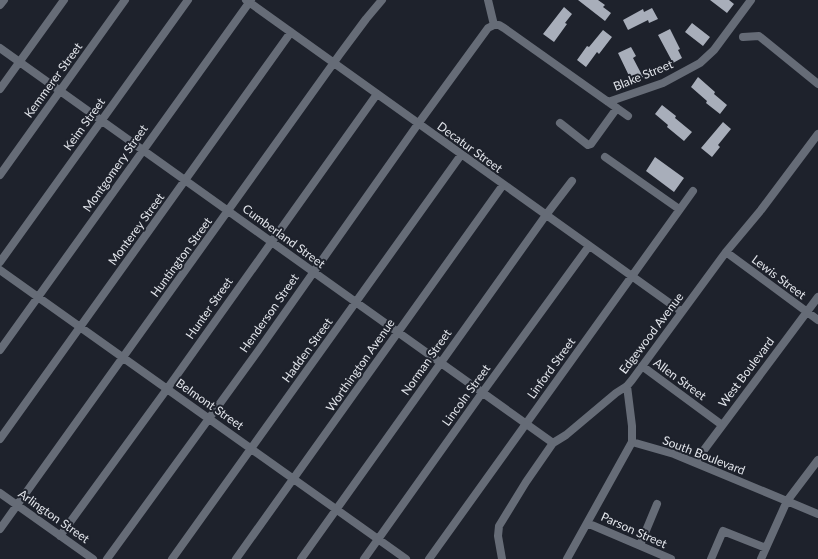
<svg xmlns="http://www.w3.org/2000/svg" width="818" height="559" viewBox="0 0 818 559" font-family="Lato,sans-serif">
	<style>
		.building { fill: #a8aeba }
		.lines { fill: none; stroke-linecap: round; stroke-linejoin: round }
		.minor { stroke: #666c77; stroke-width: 8 }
		.labels { text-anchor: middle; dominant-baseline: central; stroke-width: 4; stroke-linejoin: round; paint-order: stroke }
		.street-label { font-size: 12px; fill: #e2e5eb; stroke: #1e222c }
	</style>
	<rect width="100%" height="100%" fill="#1e222c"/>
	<!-- building -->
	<path class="building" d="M 578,0 L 598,0 L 605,5 L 603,7 L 611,13 L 605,21 Z
		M 710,0 L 729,0 L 734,4 L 727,13 Z
		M 564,7 L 572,14 L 565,23 L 567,24 L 554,42 L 543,34 Z
		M 652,8 L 658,19 L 649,23 L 648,20 L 628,30 L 623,20 L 643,9 L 644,12 Z
		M 692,23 L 710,37 L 703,46 L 685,32 Z
		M 670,29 L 680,49 L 678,50 L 682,58 L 673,63 L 658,35 Z
		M 603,30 L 612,37 L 599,54 L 597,52 L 586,67 L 577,60 L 587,46 L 589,47 Z
		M 631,47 L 636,56 L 633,58 L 643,77 L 632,82 L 618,53 Z
		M 698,77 L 715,92 L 714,94 L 727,105 L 720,114 L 706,103 L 707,101 L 691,87 Z
		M 662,105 L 676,116 L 675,118 L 692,132 L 684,141 L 667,127 L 668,125 L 655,114 Z
		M 723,122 L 731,129 L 718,145 L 720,147 L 712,157 L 701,148 Z
		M 655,157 L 684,178 L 674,192 L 646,171 Z"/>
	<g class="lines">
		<!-- minor -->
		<path class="minor" d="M 246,0 L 682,312
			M 488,0 L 494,25
			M 0,5 L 4,0
			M 494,25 L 499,25 L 504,28 L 628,116
			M 743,37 L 759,36 L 818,84
			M 0,48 L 553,443
			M 0,89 L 64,0
			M 608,102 L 663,83 L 700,63 L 714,50 L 751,0
			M 560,123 L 588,145 L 591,144 L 617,108
			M 605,157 L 679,209
			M 0,175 L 125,0
			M 726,252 L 818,320
			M 0,262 L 188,0
			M 0,270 L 406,559
			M 0,350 L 251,0
			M 642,366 L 722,425
			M 0,439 L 291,32
			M 632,442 L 674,454 L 818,514
			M 695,462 L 818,297
			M 0,493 L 93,559
			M 587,523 L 671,559
			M 0,529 L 340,54 L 366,19 L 382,0
			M 60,536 L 167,389 L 377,94
			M 640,545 L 657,504
			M 107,559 L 258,351 L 418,124 L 488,28 L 494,25
			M 172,559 L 461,155
			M 236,559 L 503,185
			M 301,559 L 546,215 L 572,181
			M 364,559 L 482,393 L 589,246
			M 429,559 L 693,191
			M 502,559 L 498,536 L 499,526 L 526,482 L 553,443 L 566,435 L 616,393 L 627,386 L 632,380 L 726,252 L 761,210 L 818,134
			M 567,559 L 632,442 L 632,426 L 627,386
			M 711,559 L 723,531 L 766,548
			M 761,559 L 787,501 L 818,460"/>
	</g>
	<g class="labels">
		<!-- street labels -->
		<g class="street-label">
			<text transform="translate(643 75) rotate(-22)">Blake Street</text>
			<text transform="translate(53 80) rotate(-54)">Kemmerer Street</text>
			<text transform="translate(84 124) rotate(-54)">Keim Street</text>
			<text transform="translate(470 147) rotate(36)">Decatur Street</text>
			<text transform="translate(115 168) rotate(-55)">Montgomery Street</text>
			<text transform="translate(136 229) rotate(-54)">Monterey Street</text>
			<text transform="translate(284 236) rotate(36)">Cumberland Street</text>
			<text transform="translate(181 257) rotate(-54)">Huntington Street</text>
			<text transform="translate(779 277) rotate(37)">Lewis Street</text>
			<text transform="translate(209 308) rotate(-55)">Hunter Street</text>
			<text transform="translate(269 313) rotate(-55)">Henderson Street</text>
			<text transform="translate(651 333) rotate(-53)">Edgewood Avenue</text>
			<text transform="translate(307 350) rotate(-54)">Hadden Street</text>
			<text transform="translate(426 362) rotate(-55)">Norman Street</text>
			<text transform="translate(360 365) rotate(-55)">Worthington Avenue</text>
			<text transform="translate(551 368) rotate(-54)">Linford Street</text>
			<text transform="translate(746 372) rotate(-53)">West Boulevard</text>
			<text transform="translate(680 379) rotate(36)">Allen Street</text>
			<text transform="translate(466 395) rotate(-54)">Lincoln Street</text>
			<text transform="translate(210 404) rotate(35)">Belmont Street</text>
			<text transform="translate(704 455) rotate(21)">South Boulevard</text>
			<text transform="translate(54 516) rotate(35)">Arlington Street</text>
			<text transform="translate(634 530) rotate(24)">Parson Street</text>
		</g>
	</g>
</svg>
